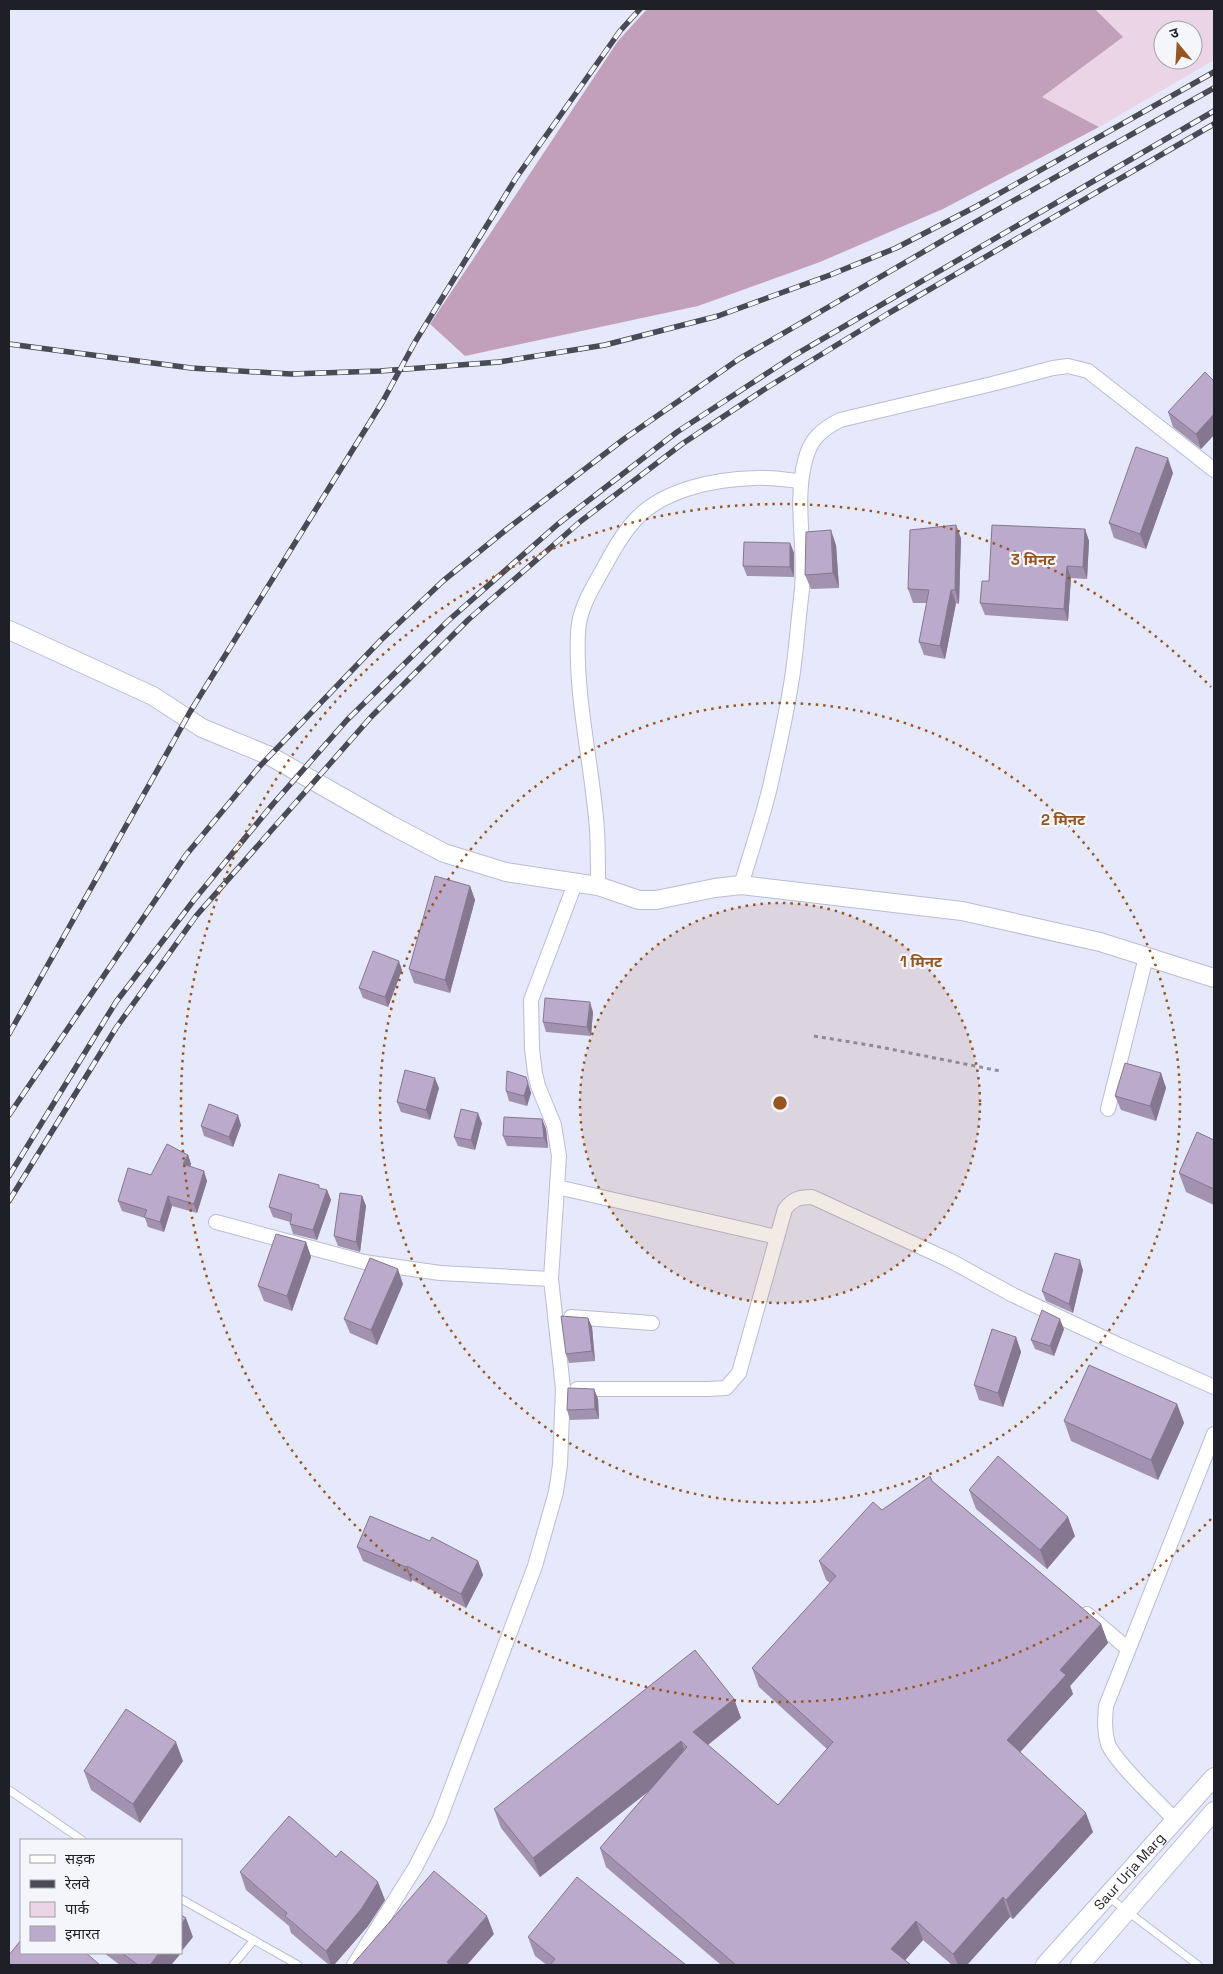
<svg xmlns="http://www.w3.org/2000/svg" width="1223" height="1974" viewBox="0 0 1223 1974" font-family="'Space Grotesk','Noto Sans Devanagari',sans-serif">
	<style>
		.green { fill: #ebd4e5; fill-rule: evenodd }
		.forest { fill: #c3a0ba }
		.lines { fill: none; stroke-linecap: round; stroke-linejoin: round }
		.service-casing { stroke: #babcd3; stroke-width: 9 }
		.minor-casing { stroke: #babcd3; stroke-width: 16 }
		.tertiary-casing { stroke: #babcd3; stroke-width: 20 }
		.path { stroke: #9192a1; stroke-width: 3; stroke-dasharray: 4 4; stroke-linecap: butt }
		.service { stroke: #fff; stroke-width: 7 }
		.minor { stroke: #fff; stroke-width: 14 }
		.tertiary { stroke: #fff; stroke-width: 18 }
		.rail-casing { stroke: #494a55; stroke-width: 5.5 }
		.rail { stroke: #f5f6fb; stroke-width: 4; stroke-dasharray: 11; stroke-linecap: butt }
		.wall { fill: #a292af }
		.shaded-wall { fill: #84778f }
		.building { fill: #bcaacc; stroke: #84778f }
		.ring { fill: none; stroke: #975621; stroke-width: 2.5; stroke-dasharray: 2.5 5 }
		.labels { text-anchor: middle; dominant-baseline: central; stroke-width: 4.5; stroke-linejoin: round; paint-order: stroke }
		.street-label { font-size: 14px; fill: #1f1f28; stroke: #f5f6fb }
		.centre { fill: #975621; stroke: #f5f6fb; stroke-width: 2.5 }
		.ring-label { font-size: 15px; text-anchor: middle; font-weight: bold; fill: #975621; stroke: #f5f6fb; stroke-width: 4.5; stroke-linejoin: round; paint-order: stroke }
	</style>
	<rect width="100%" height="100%" fill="#e6e8fb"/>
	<!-- green -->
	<path class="green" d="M 1095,9 L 1214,9 L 1214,60 L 1099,127 L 1041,97 L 1122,37 ZM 1163,30 L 1193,30 L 1193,60 L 1163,60 Z"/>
	<!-- forest -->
	<path class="forest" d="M 647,9 L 1095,9 L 1123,37 L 1042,97 L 1099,127 L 943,209 L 820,262 L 698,306 L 465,356 L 430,324 L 618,41 Z"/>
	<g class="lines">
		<!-- service casing -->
		<g class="service-casing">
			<path id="service" d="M 9,1790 L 82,1840
				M 1107,1896 L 1198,1965
				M 181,1899 L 298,1965
				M 233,1965 L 254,1940"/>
		</g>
		<!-- minor casing -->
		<g class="minor-casing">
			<path id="minor" d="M 741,885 C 751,852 762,820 770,787 C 779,746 789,705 794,664 C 797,639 799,614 802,589 C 806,546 794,503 805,461 C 810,439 821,430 840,420 L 992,384 L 1053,368 L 1068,366 L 1088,371 L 1214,470
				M 598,886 C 598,867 598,847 597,829 C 592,763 575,698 578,632 C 579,609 592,589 603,569 C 613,551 622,534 636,519 C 664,489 716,479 755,478 C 770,477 786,480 801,481
				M 1108,1109 L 1146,957
				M 557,1187 L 777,1237
				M 216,1222 L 364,1262 L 440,1273 L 551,1279
				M 571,1317 L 652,1323
				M 577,1389 L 708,1389 L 726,1388 L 739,1373 L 785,1209 C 793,1199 799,1197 812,1197 L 949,1260 L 1013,1295 L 1119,1345 L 1214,1387
				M 1087,1614 L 1128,1649
				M 1175,1820 C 1160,1804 1115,1762 1108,1744 C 1104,1731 1105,1719 1106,1706 L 1214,1434
				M 354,1965 L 415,1868 L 439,1821 L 535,1566 L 556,1492 L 560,1465 L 563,1388 L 551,1279 L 559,1156 L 554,1125 L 538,1086 L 535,1073 L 532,1049 L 531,1000 L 576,881"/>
		</g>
		<!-- tertiary casing -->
		<g class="tertiary-casing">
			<g id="tertiary">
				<path d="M 9,630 L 153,696 L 202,728 L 270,756 L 391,825 L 444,853 L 506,872 L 598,886 L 639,900 L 656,900 L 715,888 L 741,885 L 962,911 L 1100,942 L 1214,978"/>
				<path id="s1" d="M 1045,1965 L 1214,1777"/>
				<path d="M 1080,1965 L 1214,1811"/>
			</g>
		</g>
		<!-- path -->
		<path class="path" d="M 814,1036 L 875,1046 L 1000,1071"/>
		<!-- service -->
		<use href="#service" class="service"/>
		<!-- minor -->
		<use href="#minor" class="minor"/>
		<!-- tertiary -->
		<use href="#tertiary" class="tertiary"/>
		<!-- rail casing -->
		<g class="rail-casing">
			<path id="rail" d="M 9,344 L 191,368 L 291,374 L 380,371 L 499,362 L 605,345 L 718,316 L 830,275 L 896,248 L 977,206 L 1214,72
				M 9,1034 L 190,712 L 383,401 L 415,342 L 516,178 L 620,31 L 640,9
				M 9,1115 L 186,855 L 260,766 L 381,640 L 443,581 L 507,529 L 624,439 L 739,359 L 949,237 L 1214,88
				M 9,1176 L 116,1002 L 194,900 L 273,804 L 347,720 L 449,620 L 558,524 L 677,432 L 795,355 L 1214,111
				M 9,1201 L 116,1028 L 196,916 L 371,717 L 468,620 L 581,521 L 682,444 L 768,387 L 889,313 L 1214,124"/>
		</g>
		<!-- rail -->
		<use href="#rail" class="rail"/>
	</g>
	<!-- wall -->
	<path class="wall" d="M 1214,381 L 1214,435 L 1201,449 L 1173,427 L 1168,412 Z
		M 1173,473 L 1146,549 L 1114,538 L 1109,523 Z
		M 1085,529 L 1089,541 L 1087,579 L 1071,578 L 1068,621 L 985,615 L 980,603 L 989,581 Z
		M 961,538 L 959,604 L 956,603 L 945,659 L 924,655 L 919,642 L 927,603 L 913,603 L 908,589 Z
		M 790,543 L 794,553 L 794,577 L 747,576 L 743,566 Z
		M 836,545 L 839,588 L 811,589 L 805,575 Z
		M 470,886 L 475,900 L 450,993 L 414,983 L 409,969 Z
		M 402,970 L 388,1007 L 363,998 L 359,988 Z
		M 593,1012 L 591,1036 L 546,1032 L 543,1022 Z
		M 1161,1073 L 1166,1088 L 1156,1121 L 1121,1110 L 1115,1096 Z
		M 526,1077 L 531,1093 L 527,1106 L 509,1101 L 506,1091 Z
		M 439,1088 L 430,1120 L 401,1112 L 397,1102 Z
		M 542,1119 L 546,1129 L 548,1148 L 507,1146 L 503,1136 Z
		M 482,1123 L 475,1150 L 458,1146 L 454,1137 Z
		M 241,1125 L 233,1147 L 204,1136 L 201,1126 Z
		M 1214,1140 L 1214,1205 L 1186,1192 L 1179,1173 Z
		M 188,1155 L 191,1164 L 190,1167 L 207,1181 L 197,1213 L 172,1206 L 164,1232 L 148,1227 L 145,1218 L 122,1211 L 118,1201 L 151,1175 Z
		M 321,1189 L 327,1190 L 331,1200 L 317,1240 L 293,1234 L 290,1224 L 290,1222 L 273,1217 L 269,1207 Z
		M 362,1196 L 366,1206 L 360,1252 L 338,1246 L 334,1236 Z
		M 306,1242 L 311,1257 L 292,1311 L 264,1301 L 258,1286 Z
		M 1083,1270 L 1073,1313 L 1046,1301 L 1042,1291 Z
		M 403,1284 L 377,1345 L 350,1333 L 344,1319 Z
		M 588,1318 L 592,1327 L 595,1361 L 569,1363 L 566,1354 Z
		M 1064,1329 L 1054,1356 L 1035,1349 L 1031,1340 Z
		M 1016,1337 L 1021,1352 L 1003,1407 L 979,1400 L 974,1385 Z
		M 594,1389 L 598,1399 L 599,1419 L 570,1420 L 567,1410 Z
		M 1177,1404 L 1184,1423 L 1158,1480 L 1071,1441 L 1064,1421 Z
		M 932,1481 L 1101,1624 L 1108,1643 L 1070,1686 L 1073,1694 L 1020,1752 L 1093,1832 L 1013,1919 L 1010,1917 L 967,1965 L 952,1965 L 923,1940 L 905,1960 L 911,1965 L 721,1965 L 606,1867 L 600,1848 L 649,1791 L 540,1877 L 501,1828 L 494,1809 L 734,1699 L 741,1718 L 708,1745 L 778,1805 L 827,1749 L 759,1687 L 752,1668 L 830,1583 L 826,1580 L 819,1561 L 882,1510 Z
		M 969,1490 L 1075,1536 L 1047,1569 L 976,1509 Z
		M 357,1547 L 478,1561 L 483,1575 L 466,1608 L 412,1580 L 411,1582 L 363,1561 Z
		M 183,1761 L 140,1823 L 91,1790 L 84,1771 Z
		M 240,1872 L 385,1900 L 368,1926 L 334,1965 L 329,1965 L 291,1933 L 289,1926 L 246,1890 Z
		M 528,1937 L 686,1965 L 547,1965 L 535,1956 Z
		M 104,1953 L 181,1953 L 171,1965 L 120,1965 Z"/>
	<!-- shaded-wall -->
	<path class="shaded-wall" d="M 1214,414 L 1214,435 L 1201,449 L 1196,434 Z
		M 1168,458 L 1173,473 L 1146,549 L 1140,534 Z
		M 956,525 L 961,538 L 959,604 L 955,590 Z
		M 1085,529 L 1089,541 L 1087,579 L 1083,567 Z
		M 831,530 L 836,545 L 839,588 L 833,573 Z
		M 790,543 L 794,553 L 794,577 L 790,567 Z
		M 1067,566 L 1071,578 L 1068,621 L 1064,609 Z
		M 951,590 L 956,603 L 945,659 L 940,646 Z
		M 470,886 L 475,900 L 450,993 L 445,980 Z
		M 399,961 L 402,970 L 388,1007 L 385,997 Z
		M 590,1002 L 593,1012 L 591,1036 L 587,1027 Z
		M 1161,1073 L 1166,1088 L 1156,1121 L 1150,1106 Z
		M 435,1078 L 439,1088 L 430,1120 L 426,1110 Z
		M 528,1083 L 531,1093 L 527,1106 L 524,1096 Z
		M 478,1113 L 482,1123 L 475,1150 L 471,1140 Z
		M 238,1115 L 241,1125 L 233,1147 L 229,1137 Z
		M 542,1119 L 546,1129 L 548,1148 L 544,1138 Z
		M 188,1155 L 191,1164 L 186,1174 L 183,1164 Z
		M 204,1171 L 207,1181 L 197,1213 L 194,1204 Z
		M 327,1190 L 331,1200 L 317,1240 L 313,1230 Z
		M 168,1196 L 172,1206 L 164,1232 L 160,1222 Z
		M 362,1196 L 366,1206 L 360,1252 L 356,1242 Z
		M 306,1242 L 311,1257 L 292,1311 L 287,1296 Z
		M 1080,1260 L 1083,1270 L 1073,1313 L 1069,1304 Z
		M 398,1269 L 403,1284 L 377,1345 L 371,1330 Z
		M 588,1318 L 592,1327 L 595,1361 L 592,1351 Z
		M 1060,1319 L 1064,1329 L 1054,1356 L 1050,1346 Z
		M 1016,1337 L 1021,1352 L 1003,1407 L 998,1393 Z
		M 594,1389 L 598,1399 L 599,1419 L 595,1409 Z
		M 1177,1404 L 1184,1423 L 1158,1480 L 1151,1460 Z
		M 1068,1517 L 1075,1536 L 1047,1569 L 1040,1550 Z
		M 478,1561 L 483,1575 L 466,1608 L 461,1594 Z
		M 407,1566 L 412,1580 L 411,1582 L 406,1567 Z
		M 1101,1624 L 1108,1643 L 1070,1686 L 1073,1694 L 1014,1759 L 1007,1740 L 1060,1670 Z
		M 734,1699 L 741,1718 L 700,1751 L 693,1732 Z
		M 681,1741 L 688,1760 L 540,1877 L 533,1858 Z
		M 176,1742 L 183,1761 L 140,1823 L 133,1804 Z
		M 1086,1813 L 1093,1832 L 1013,1919 L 1006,1900 Z
		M 378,1882 L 385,1900 L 368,1926 L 334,1965 L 331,1965 L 326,1951 Z
		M 1003,1897 L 1010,1917 L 967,1965 L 958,1965 L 953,1954 Z
		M 487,1916 L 494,1934 L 467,1965 L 449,1965 L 447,1962 Z
		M 186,1918 L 193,1937 L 181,1952 L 181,1924 Z
		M 916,1921 L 923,1940 L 901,1965 L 891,1949 Z
		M 159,1953 L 181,1953 L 171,1965 L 150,1965 Z"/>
	<!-- building -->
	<path class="building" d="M 1205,372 L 1214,381 L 1214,414 L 1196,434 L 1168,412 Z
		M 1136,447 L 1168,458 L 1140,534 L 1109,523 Z
		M 956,525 L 955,590 L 951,590 L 940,646 L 919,642 L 929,590 L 908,589 L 910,530 Z
		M 992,525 L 1085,529 L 1083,567 L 1067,566 L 1064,609 L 980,603 L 982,581 L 989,581 Z
		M 831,530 L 833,573 L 805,575 L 806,532 Z
		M 744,542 L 790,543 L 790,567 L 743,566 Z
		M 435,876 L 470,886 L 445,980 L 409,969 Z
		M 373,951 L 399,961 L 385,997 L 359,988 Z
		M 545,998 L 590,1002 L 587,1027 L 543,1022 Z
		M 1125,1063 L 1161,1073 L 1150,1106 L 1115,1096 Z
		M 405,1070 L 435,1078 L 426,1110 L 397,1102 Z
		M 507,1071 L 526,1077 L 528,1083 L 524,1096 L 506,1091 Z
		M 209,1104 L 238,1115 L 229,1137 L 201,1126 Z
		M 461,1109 L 478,1113 L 471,1140 L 454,1137 Z
		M 504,1117 L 542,1119 L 544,1138 L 503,1136 Z
		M 1197,1132 L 1214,1140 L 1214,1189 L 1179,1173 Z
		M 167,1144 L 188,1155 L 183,1164 L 204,1171 L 194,1204 L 168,1196 L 160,1222 L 144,1217 L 147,1210 L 118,1201 L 128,1168 L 151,1175 Z
		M 279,1174 L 319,1185 L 319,1188 L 327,1190 L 313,1230 L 290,1224 L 292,1214 L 269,1207 Z
		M 340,1193 L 362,1196 L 356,1242 L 334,1236 Z
		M 276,1234 L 306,1242 L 287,1296 L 258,1286 Z
		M 1055,1253 L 1080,1260 L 1069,1304 L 1042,1291 Z
		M 370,1258 L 398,1269 L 371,1330 L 344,1319 Z
		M 1042,1310 L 1060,1319 L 1050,1346 L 1031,1340 Z
		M 561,1316 L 588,1318 L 592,1351 L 566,1354 Z
		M 992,1329 L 1016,1337 L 998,1393 L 974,1385 Z
		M 1089,1365 L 1177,1404 L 1151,1460 L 1064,1421 Z
		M 568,1388 L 594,1389 L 595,1409 L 567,1410 Z
		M 998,1456 L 1068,1517 L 1040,1550 L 969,1490 Z
		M 930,1476 L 932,1481 L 1101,1624 L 1060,1670 L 1066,1675 L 1007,1740 L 1086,1813 L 1006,1900 L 1003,1897 L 953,1954 L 916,1921 L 891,1949 L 911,1965 L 736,1965 L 600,1848 L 687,1747 L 681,1741 L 533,1858 L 494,1809 L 695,1650 L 734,1699 L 693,1732 L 778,1805 L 833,1742 L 752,1668 L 836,1576 L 819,1561 L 873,1502 L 882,1510 Z
		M 370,1516 L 430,1541 L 432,1537 L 478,1561 L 461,1594 L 407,1566 L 406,1567 L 357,1547 Z
		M 126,1709 L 176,1742 L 133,1804 L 84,1771 Z
		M 289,1816 L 336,1857 L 341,1851 L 378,1882 L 362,1908 L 326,1951 L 285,1916 L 287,1913 L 240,1872 Z
		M 434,1871 L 487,1916 L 447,1962 L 451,1965 L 352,1965 Z
		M 577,1877 L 686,1965 L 550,1965 L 555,1959 L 528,1937 Z
		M 181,1915 L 186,1918 L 181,1924 Z
		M 21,1940 L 21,1953 L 86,1953 L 100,1965 L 9,1965 L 9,1955 Z
		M 122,1953 L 159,1953 L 150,1965 L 138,1965 Z"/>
	<!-- distance rings -->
	<circle cx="780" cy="1103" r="200" fill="#975621" fill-opacity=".12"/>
	<g class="ring">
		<circle cx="780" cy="1103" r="200"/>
		<circle cx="780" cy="1103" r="400"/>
		<path d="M1211 1519A599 599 0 1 1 1211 687"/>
	</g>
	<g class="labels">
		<!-- street labels -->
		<g class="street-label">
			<text stroke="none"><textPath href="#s1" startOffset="126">Saur Urja Marg</textPath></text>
		</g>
	</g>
	<circle cx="780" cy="1103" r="8" class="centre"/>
	<g class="ring-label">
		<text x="1033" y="565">3 मिनट</text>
		<text x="1063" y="825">2 मिनट</text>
		<text x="921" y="967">1 मिनट</text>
	</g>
	<!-- border -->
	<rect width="1223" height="1974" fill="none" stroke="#1f1f28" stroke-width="20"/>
	<!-- legend -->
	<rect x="20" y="1839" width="162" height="115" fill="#f5f6fb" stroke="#9fa0a7"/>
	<rect x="30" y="1855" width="25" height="8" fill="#ffffff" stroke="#9fa0a7"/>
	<text x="65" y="1864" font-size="15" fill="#1f1f28">सड़क</text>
	<rect x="30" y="1880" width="25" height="8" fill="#494a55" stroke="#9fa0a7"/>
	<text x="65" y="1889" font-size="15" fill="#1f1f28">रेलवे</text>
	<rect x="30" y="1902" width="25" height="15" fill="#ebd4e5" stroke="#9fa0a7"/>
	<text x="65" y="1914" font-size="15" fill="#1f1f28">पार्क</text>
	<rect x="30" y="1926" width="25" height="15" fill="#bcaacc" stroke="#9fa0a7"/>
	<text x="65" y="1939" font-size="15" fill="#1f1f28">इमारत</text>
	<!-- north arrow -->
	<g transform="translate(1178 45) rotate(342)"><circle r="24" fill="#f5f6fb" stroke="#9fa0a7"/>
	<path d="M0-4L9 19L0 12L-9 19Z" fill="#975621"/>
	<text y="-8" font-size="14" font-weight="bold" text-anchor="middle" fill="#1f1f28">उ</text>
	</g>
</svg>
